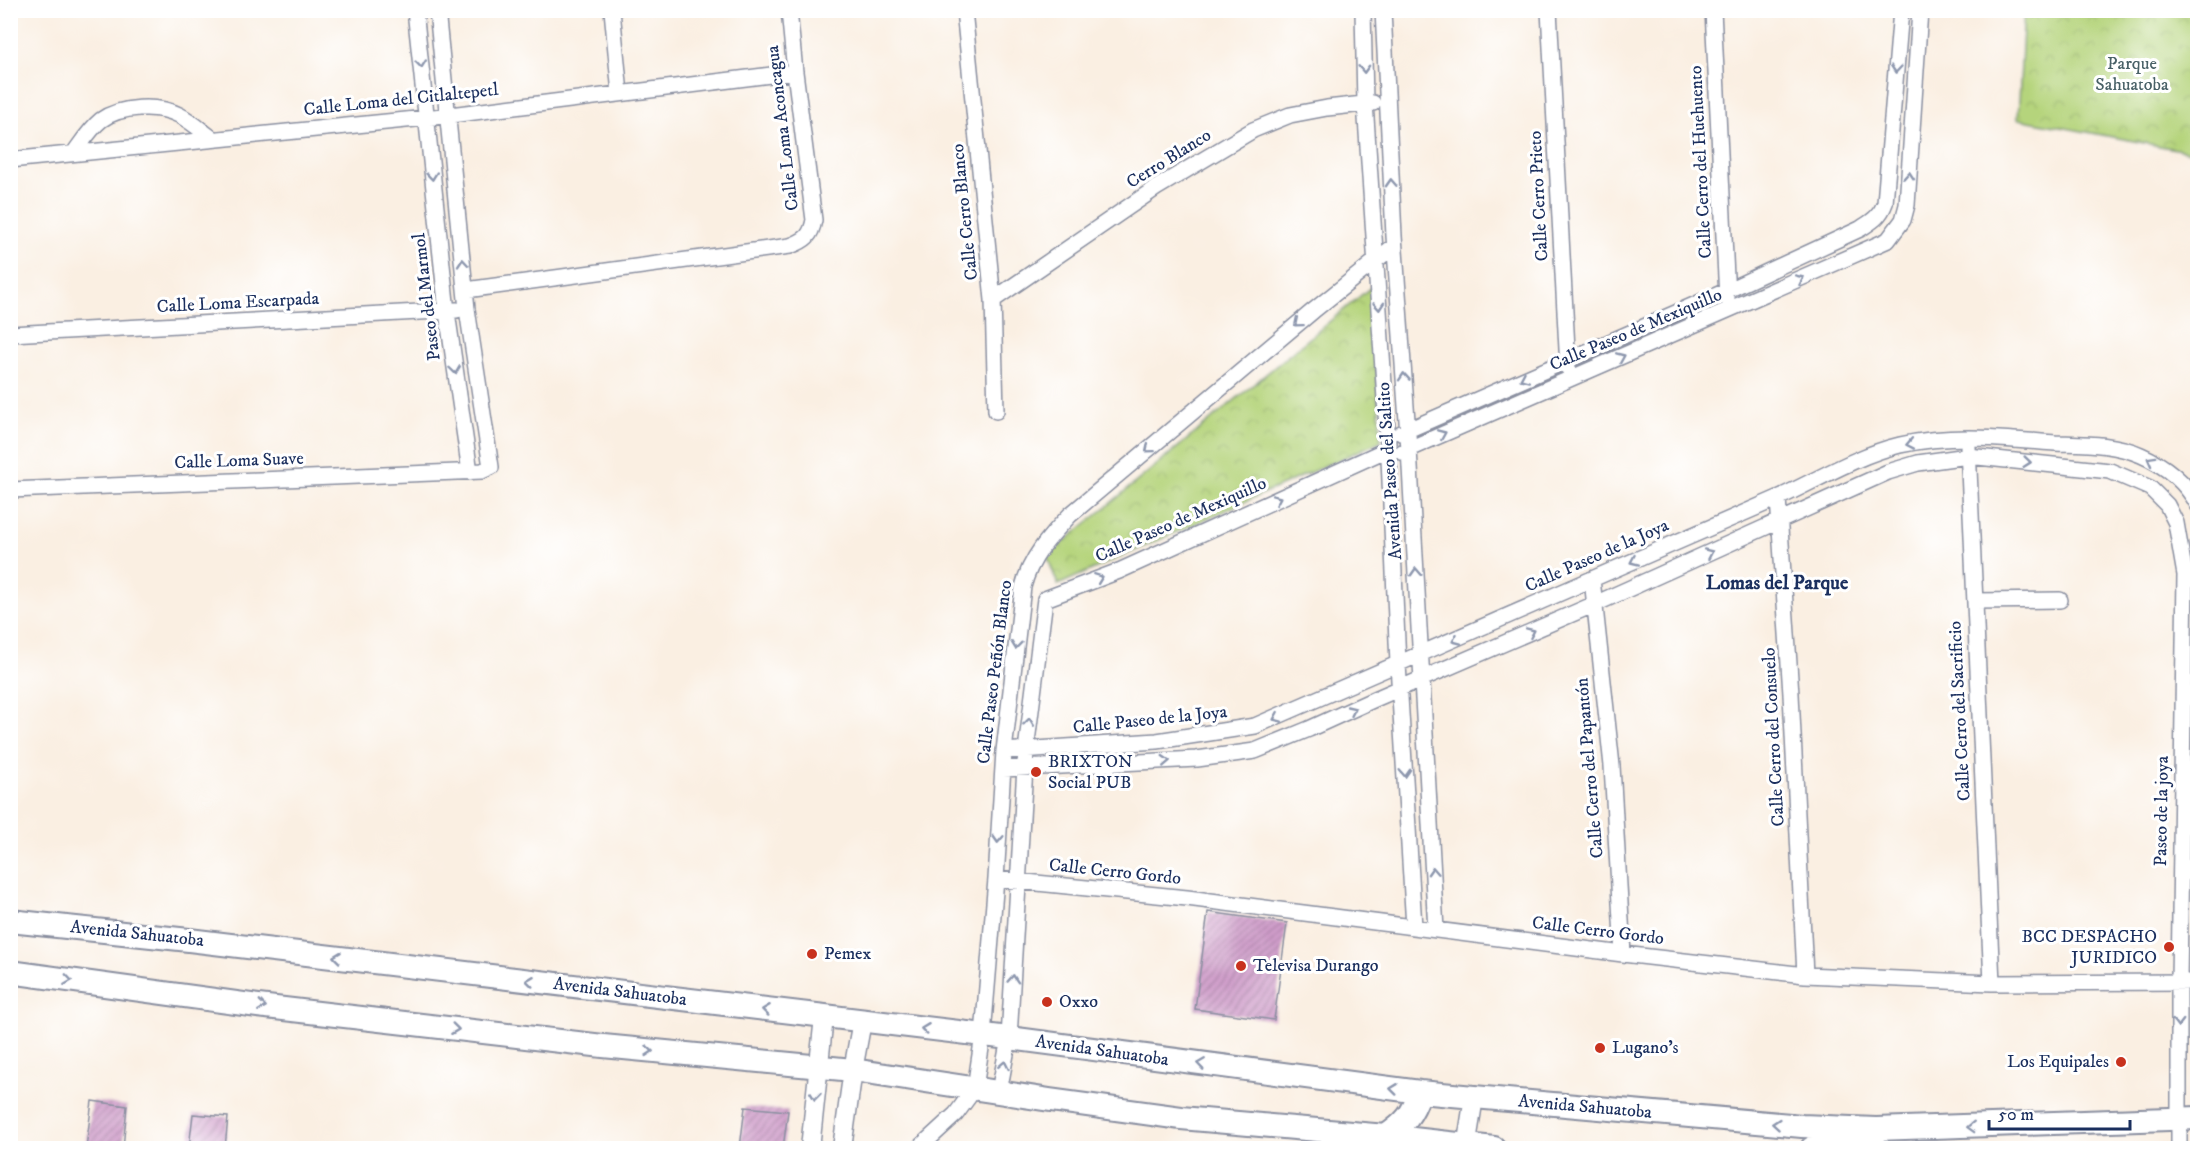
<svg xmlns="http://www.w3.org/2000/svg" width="2208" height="1159" viewBox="0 0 2208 1159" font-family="'IM FELL DW Pica',serif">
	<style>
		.park { fill: url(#park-crowns); stroke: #68826d; stroke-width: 1.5 }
		.building { fill: url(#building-hatch) }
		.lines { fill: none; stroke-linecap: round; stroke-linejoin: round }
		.minor-casing { stroke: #8a8fa0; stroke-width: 18 }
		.tertiary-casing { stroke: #8a8fa0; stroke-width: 21 }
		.primary-casing { stroke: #8a8fa0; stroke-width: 26 }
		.minor { stroke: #fff; stroke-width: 15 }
		.tertiary { stroke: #fff; stroke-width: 18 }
		.primary { stroke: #fff; stroke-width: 22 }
		.oneway { stroke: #8d97ae }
		.poi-dot { fill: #c8321e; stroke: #fff; stroke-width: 2 }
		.labels { text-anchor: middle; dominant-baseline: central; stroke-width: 6; stroke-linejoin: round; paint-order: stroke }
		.park-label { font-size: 18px; fill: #496167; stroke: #fff }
		.street-label { font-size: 18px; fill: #1b2f5e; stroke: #fff }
		.poi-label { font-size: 18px; fill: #1b2f5e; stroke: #fff; text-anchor: start }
		.neighbourhood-label { font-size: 20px; font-weight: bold; fill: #1b2f5e; stroke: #fff }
	</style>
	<defs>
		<pattern id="park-crowns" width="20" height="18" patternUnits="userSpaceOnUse" patternTransform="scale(1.5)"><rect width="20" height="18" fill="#b5d47c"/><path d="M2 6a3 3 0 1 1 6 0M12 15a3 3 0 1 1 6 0" fill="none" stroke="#9bb66e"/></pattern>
		<pattern id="building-hatch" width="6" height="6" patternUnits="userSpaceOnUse" patternTransform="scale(1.5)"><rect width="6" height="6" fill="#cf9cc9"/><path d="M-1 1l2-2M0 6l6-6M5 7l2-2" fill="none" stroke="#a780a6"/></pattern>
	</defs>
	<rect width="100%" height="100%" fill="#fff"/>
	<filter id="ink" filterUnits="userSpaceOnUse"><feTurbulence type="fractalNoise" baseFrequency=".0167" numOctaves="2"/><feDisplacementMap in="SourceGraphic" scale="12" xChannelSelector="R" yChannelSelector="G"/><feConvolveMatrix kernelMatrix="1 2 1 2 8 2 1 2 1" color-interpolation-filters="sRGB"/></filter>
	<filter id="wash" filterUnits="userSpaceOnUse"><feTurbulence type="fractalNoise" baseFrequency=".008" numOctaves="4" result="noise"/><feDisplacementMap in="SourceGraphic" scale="24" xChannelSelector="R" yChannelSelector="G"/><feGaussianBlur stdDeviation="1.35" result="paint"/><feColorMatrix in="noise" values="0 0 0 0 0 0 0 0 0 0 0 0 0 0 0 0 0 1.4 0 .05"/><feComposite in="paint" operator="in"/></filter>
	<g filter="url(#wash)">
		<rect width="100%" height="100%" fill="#faefe2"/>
		<!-- park -->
		<path class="park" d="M 2024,11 L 2197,11 L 2197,153 L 2018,119 Z
			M 1371,287 L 1381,441 L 1058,585 L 1047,556 Z"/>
		<g id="blocks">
			<!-- building -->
			<path class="building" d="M 1208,912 L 1287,923 L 1274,1020 L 1195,1009 Z
				M 92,1101 L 127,1106 L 123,1148 L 86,1148 Z
				M 745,1107 L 788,1111 L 783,1148 L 740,1148 Z
				M 193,1114 L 228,1117 L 225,1148 L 189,1148 Z"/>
		</g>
	</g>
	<g filter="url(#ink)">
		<use href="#blocks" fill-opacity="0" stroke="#8a8fa0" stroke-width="1.5"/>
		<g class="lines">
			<!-- minor casing -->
			<g class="minor-casing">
				<path id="minor" d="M 415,10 L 447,312 L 470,472
					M 612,10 L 620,94
					M 964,10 L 993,300 L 996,411
					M 1363,10 L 1365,103 L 1389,458 L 1398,664 L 1414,927
					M 1383,10 L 1394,236 L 1409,449 L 1436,930
					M 1549,10 L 1568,368
					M 1713,10 L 1727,298
					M 74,153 C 82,142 90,129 101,120 C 120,106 158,104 179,115 C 191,121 202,131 213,139
					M 10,160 L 426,118 L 795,72
					M 466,290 L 790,246 C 806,240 811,236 814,220 L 795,72 L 789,10
					M 993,300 L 1156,188 L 1253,130 L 1290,115 L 1327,108 L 1373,103
					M 10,334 L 457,310
					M 1401,433 L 1726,291 L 1860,229 C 1872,221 1880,217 1885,203 L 1901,10
					M 1968,447 L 1992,983
					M 1402,452 L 1888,240 L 1903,220 L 1907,205 L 1920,10
					M 10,490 L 482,471 L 491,467 L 467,309 L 437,10
					M 1778,498 L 1791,694 L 1805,975
					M 1592,579 L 1612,766 L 1623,954
					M 1045,599 L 1119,571 L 1388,449
					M 1975,601 L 2060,600
					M 1004,751 L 1157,741 L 1255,726 L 1778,498 C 1817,480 1858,455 1900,445 C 1952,433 2003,439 2055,443 C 2084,444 2114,443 2141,455 C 2164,465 2186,482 2198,505
					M 1003,769 L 1197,759 L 1255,751 L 1309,729 L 1375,699 L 1595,604 L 1888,472 L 1918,463 L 1968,456 L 2110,471 L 2150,488 L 2167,505 L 2176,523 L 2185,575 L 2179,982 L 2179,1148
					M 996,879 L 1187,898 L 1623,954 L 1805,975 L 1992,983 L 2198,982
					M 999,1092 L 1009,1038 L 1026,750 L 1045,599
					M 919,1148 L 956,1114 L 975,1088 L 983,1035 L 996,879 L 1004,751 L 1023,587 C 1030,558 1050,536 1070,515 L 1313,311 L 1394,246"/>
			</g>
			<!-- tertiary casing -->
			<g class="tertiary-casing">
				<path id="tertiary" d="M 810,1148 L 824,1017
					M 842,1148 L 853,1070 L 862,1021
					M 1466,1148 L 1474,1097"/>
			</g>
			<!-- primary casing -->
			<g class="primary-casing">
				<path id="primary" d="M 10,921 L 189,940 L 1009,1038 L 1420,1092 L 1474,1097 L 1802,1126 L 1876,1129 L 2198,1118
					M 10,972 L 258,1006 L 603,1046 L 853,1070 L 1050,1100 L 1181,1118 L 1386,1136 L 1494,1148
					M 1386,1136 C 1406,1122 1412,1115 1420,1092
					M 1812,1148 L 1842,1143 L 1873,1142"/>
			</g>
			<!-- minor -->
			<use href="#minor" class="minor"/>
			<!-- tertiary -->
			<use href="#tertiary" class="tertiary"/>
			<!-- primary -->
			<use href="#primary" class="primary"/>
		</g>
		<!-- one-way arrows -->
		<defs><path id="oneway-chevron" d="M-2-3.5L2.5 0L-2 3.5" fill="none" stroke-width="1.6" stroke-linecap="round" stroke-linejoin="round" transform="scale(1.5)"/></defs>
		<g class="oneway">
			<use href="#oneway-chevron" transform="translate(421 64) rotate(84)"/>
			<use href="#oneway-chevron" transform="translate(1364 69) rotate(88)"/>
			<use href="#oneway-chevron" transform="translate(1896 69) rotate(95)"/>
			<use href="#oneway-chevron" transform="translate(432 176) rotate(84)"/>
			<use href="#oneway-chevron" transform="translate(1909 176) rotate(-86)"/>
			<use href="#oneway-chevron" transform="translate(1391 183) rotate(-93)"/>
			<use href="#oneway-chevron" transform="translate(463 263) rotate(-95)"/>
			<use href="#oneway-chevron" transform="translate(1800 279) rotate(-24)"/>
			<use href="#oneway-chevron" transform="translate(1379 306) rotate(86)"/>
			<use href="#oneway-chevron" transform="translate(1298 323) rotate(140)"/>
			<use href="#oneway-chevron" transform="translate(1621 357) rotate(-23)"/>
			<use href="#oneway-chevron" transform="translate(455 370) rotate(82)"/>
			<use href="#oneway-chevron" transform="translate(1404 377) rotate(-94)"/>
			<use href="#oneway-chevron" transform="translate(1524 378) rotate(156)"/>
			<use href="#oneway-chevron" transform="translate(1442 434) rotate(-23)"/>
			<use href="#oneway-chevron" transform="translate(1910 444) rotate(169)"/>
			<use href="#oneway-chevron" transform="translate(1149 449) rotate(140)"/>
			<use href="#oneway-chevron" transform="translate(2151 460) rotate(-151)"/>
			<use href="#oneway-chevron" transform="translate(2027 462) rotate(6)"/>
			<use href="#oneway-chevron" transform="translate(1277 499) rotate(-24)"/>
			<use href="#oneway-chevron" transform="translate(1709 553) rotate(-24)"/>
			<use href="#oneway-chevron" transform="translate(1634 561) rotate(156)"/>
			<use href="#oneway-chevron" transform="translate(1416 572) rotate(-93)"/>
			<use href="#oneway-chevron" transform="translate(1099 578) rotate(-21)"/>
			<use href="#oneway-chevron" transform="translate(1531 632) rotate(-24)"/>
			<use href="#oneway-chevron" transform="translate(1456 640) rotate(156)"/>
			<use href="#oneway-chevron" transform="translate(1016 645) rotate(97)"/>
			<use href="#oneway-chevron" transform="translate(1352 710) rotate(-25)"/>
			<use href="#oneway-chevron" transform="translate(1277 718) rotate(157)"/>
			<use href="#oneway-chevron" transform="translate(1029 722) rotate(-83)"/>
			<use href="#oneway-chevron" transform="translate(1166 761) rotate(-3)"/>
			<use href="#oneway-chevron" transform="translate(1405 773) rotate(87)"/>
			<use href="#oneway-chevron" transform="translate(998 839) rotate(93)"/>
			<use href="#oneway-chevron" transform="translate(1433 871) rotate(-93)"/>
			<use href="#oneway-chevron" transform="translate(337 957) rotate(-173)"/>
			<use href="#oneway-chevron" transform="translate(1013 979) rotate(-86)"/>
			<use href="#oneway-chevron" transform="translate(68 980) rotate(8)"/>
			<use href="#oneway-chevron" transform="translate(530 981) rotate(-173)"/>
			<use href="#oneway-chevron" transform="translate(262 1006) rotate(8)"/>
			<use href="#oneway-chevron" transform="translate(766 1010) rotate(-173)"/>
			<use href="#oneway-chevron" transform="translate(2178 1023) rotate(90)"/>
			<use href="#oneway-chevron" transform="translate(455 1029) rotate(7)"/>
			<use href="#oneway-chevron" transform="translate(925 1029) rotate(-173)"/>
			<use href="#oneway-chevron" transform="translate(649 1051) rotate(5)"/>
			<use href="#oneway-chevron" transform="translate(1201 1064) rotate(-172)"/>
			<use href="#oneway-chevron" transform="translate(1004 1065) rotate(-79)"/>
			<use href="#oneway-chevron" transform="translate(1394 1089) rotate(-173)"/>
			<use href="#oneway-chevron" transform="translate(815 1096) rotate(96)"/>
			<use href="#oneway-chevron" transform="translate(1776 1124) rotate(-175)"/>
			<use href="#oneway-chevron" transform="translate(1971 1127) rotate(178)"/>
		</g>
	</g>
	<!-- markers -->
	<g class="poi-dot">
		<circle cx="1036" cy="772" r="6"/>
		<circle cx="2169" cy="947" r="6"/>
		<circle cx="812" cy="954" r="6"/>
		<circle cx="1241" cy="966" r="6"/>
		<circle cx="1047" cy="1002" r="6"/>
		<circle cx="1600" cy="1048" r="6"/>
		<circle cx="2121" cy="1062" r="6"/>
	</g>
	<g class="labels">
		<!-- park labels -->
		<g class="park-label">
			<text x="2132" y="64">Parque<tspan x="2132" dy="21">Sahuatoba</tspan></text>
		</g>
		<!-- street labels -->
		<g class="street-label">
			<text transform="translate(401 100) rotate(-6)">Calle Loma del Citlaltepetl</text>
			<text transform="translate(783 128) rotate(-97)">Calle Loma Aconcagua</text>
			<text transform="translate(1169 159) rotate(-32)">Cerro Blanco</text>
			<text transform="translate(1701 162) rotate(-93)">Calle Cerro del Huehuento</text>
			<text transform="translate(1539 196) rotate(-93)">Calle Cerro Prieto</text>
			<text transform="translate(965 212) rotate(-96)">Calle Cerro Blanco</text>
			<text transform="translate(427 297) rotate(-97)">Paseo del Marmol</text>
			<text transform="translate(238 303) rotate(-3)">Calle Loma Escarpada</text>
			<text transform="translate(1636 330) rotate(-23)">Calle Paseo de Mexiquillo</text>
			<text transform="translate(239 461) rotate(-2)">Calle Loma Suave</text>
			<text transform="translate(1390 471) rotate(-94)">Avenida Paseo del Saltito</text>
			<text transform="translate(1181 520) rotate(-24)">Calle Paseo de Mexiquillo</text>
			<text transform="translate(1597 556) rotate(-24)">Calle Paseo de la Joya</text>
			<text transform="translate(995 672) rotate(-83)">Calle Paseo Peñón Blanco</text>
			<text transform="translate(1960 711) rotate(-93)">Calle Cerro del Sacrificio</text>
			<text transform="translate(1150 720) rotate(-6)">Calle Paseo de la Joya</text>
			<text transform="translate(1774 737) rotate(-93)">Calle Cerro del Consuelo</text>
			<text transform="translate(1590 768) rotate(-95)">Calle Cerro del Papantón</text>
			<text transform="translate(2162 811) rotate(-89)">Paseo de la joya</text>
			<text transform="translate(1115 872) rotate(6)">Calle Cerro Gordo</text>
			<text transform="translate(1598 931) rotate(7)">Calle Cerro Gordo</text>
			<text transform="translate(137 934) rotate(6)">Avenida Sahuatoba</text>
			<text transform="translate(620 992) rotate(7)">Avenida Sahuatoba</text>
			<text transform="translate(1102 1051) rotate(8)">Avenida Sahuatoba</text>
			<text transform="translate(1585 1107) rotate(5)">Avenida Sahuatoba</text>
		</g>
		<!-- poi labels -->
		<g class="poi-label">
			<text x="1048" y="762">BRIXTON<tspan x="1048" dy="21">Social PUB</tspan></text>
			<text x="2157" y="937" text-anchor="end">BCC DESPACHO<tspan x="2157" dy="21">JURIDICO</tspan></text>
			<text x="824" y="954">Pemex</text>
			<text x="1253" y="966">Televisa Durango</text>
			<text x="1059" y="1002">Oxxo</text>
			<text x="1612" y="1048">Lugano's</text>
			<text x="2109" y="1062" text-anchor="end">Los Equipales</text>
		</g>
		<!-- neighbourhood labels -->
		<g class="neighbourhood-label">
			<text x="1777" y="583">Lomas del Parque</text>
		</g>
	</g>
	<!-- margin -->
	<rect width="2208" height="1159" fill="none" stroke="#fff" stroke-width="36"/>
	<!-- scale -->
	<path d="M1989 1120v9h141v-9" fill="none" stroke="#1b2f5e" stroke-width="3"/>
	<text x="1998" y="1120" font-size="18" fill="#1b2f5e" stroke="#ffffff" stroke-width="4.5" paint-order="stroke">50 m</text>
</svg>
